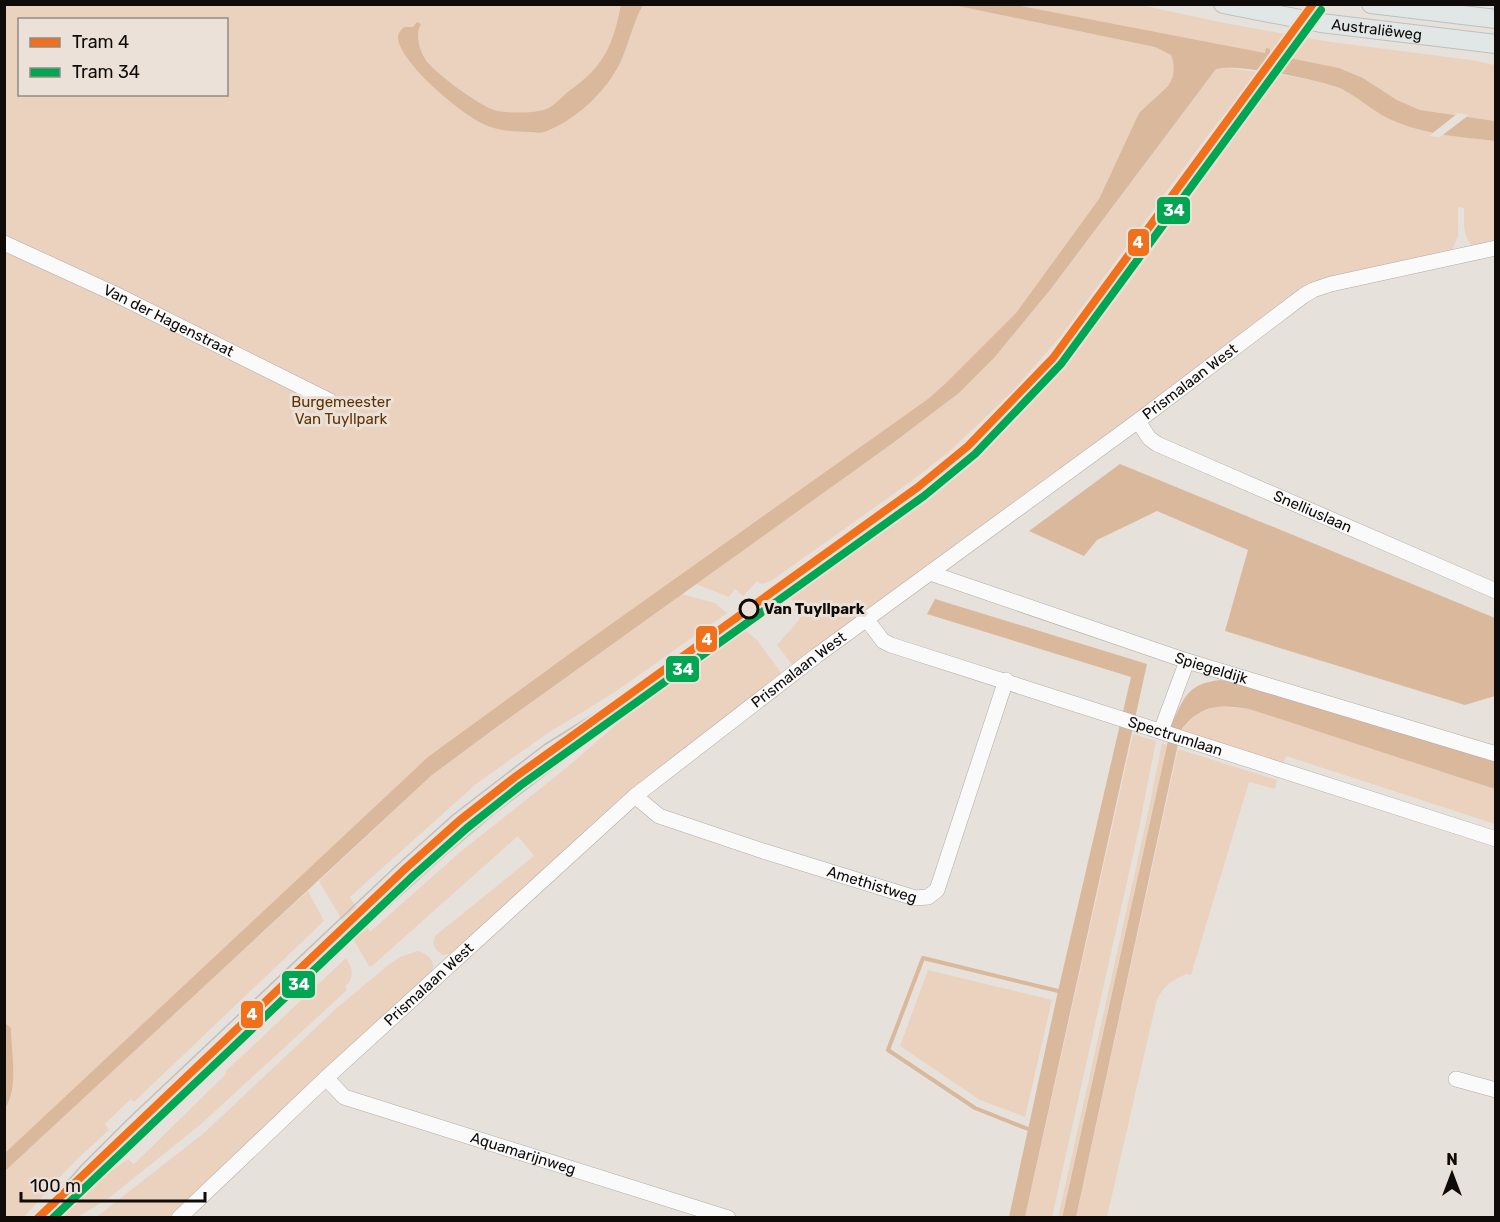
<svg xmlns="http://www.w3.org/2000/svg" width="1500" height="1222" viewBox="0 0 1500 1222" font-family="Rubik,sans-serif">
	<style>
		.green { fill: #ead2be; fill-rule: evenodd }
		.water { fill: #dab89c }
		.pier { fill: #e7e1dc }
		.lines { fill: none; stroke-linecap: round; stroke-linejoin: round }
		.stream { stroke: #dab89c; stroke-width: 4 }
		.minor-casing { stroke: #afaba7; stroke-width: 16 }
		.major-casing { stroke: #c1bfbc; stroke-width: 20 }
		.minor { stroke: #fbfafa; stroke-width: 15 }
		.major { stroke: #e0e7e6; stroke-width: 18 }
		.tram { stroke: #c1bfbd; stroke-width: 1.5 }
		.tram-1-casing { stroke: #ebe1d8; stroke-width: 12 }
		.tram-2-casing { stroke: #ebe1d8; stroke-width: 12 }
		.tram-1 { stroke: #f0701b; stroke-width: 8 }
		.tram-2 { stroke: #00a651; stroke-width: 8 }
		.stop-dot { fill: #ebe1d8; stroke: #0e0b08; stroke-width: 3 }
		.labels { text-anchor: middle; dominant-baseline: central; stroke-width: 6; stroke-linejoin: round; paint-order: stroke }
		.street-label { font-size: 15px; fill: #0e0b08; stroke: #ebe1d8 }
		.park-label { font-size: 15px; fill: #5e3302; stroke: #ebe1d8 }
		.stop-label { font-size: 15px; font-weight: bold; fill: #0e0b08; stroke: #ebe1d8; text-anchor: start }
		.line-badge { stroke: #ebe1d8; stroke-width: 2 }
		.badge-label { font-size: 16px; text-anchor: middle; font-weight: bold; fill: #fff }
	</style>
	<rect width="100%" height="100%" fill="#e7e1dc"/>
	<!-- green -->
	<path class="green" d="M 4,5 L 953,5 L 1155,47 L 1171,55 C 1175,65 1175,76 1168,86 L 1139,113 L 1099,199 L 1016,313 L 939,394 L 429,763 L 212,979 L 308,891 L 324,921 L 134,1102 L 131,1099 L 105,1124 L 109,1130 L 73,1163 L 23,1218 L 4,1217 ZM 20,20 L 226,20 L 226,94 L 20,94 Z
		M 1016,5 L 1141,5 L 1224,23 L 1331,42 L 1471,60 L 1495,65 L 1495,121 L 1420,110 L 1397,100 L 1363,78 L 1339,68 L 1270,54 L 1270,49 L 1265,53 Z
		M 1221,67 L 1258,72 L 1205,139 L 1061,336 L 1011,393 L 950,451 L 909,483 L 771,581 L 762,584 L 757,581 L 743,596 L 735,589 L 729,597 L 696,584 L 893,443 L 959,393 L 994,358 L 1050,290 L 1216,69 Z
		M 1276,74 C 1298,78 1320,80 1340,88 C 1360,97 1375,113 1395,122 C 1427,135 1462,137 1495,141 L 1495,241 L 1473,246 C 1462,237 1464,221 1464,208 L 1458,207 L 1458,236 L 1452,250 L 1323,278 L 1308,285 L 1169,390 L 793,666 L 777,645 L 800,619 L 790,605 L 793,601 L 790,599 C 862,541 941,493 1007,428 C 1065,371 1112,306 1159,241 C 1199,186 1240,132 1276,74 Z
		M 682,594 L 715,603 L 727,613 L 615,692 L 545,735 L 476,784 L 350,897 L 370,932 L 459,853 L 565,769 L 625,717 L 746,631 L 757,640 L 782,674 L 620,798 L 452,954 L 442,955 C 435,948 431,946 435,936 L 534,856 L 518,836 L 372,966 L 369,966 L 319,881 L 432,775 L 494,729 Z
		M 1219,706 L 1249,709 L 1495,789 L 1495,824 L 1286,756 L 1283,763 L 1181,730 L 1199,712 Z
		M 1133,734 L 1156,741 L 1139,828 L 1052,1217 L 1025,1218 Z
		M 1162,743 L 1167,745 L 1062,1217 L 1058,1218 L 1146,822 Z
		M 1178,749 L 1277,780 L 1275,789 L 1249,782 L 1191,975 L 1187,974 C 1173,979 1164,986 1157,999 L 1107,1217 L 1076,1217 Z
		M 418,951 C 428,954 436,961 432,972 L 169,1217 L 95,1218 L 204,1133 L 339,1006 L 387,966 L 400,957 Z
		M 346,958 C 353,970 355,976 345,987 L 347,990 L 200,1125 L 109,1198 L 78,1217 L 58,1217 L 100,1179 L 128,1159 L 134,1164 L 226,1074 L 225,1072 Z
		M 928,970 L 1052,1000 L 1025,1117 L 980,1100 L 900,1046 Z"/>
	<!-- water -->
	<path class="water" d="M 621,5 L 643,5 C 634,20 630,39 623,56 C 610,88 579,118 547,131 C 540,134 535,132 529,132 C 514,131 504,132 488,126 C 464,117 402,65 398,39 C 397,34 401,30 404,27 L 413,27 L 417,22 L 421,24 C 415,34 419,49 425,59 C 432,71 483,109 498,111 C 509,113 528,113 539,111 C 553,109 559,99 569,91 C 604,67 613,45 621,5 Z
		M 953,5 L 1016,5 L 1265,53 L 1266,48 L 1270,49 L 1270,54 L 1339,68 L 1363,78 L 1397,100 L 1420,110 L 1495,121 L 1495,141 C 1462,137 1428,135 1396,122 C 1376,114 1361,99 1342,89 C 1323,80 1234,63 1216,69 L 1050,290 L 994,358 L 959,393 L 893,443 L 494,729 L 432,775 L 5,1171 L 5,1153 L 428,757 L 579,647 L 928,399 L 945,384 L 1016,313 L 1099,199 L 1139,113 L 1168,86 C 1175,76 1175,65 1171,55 L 1155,47 Z
		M 1120,464 L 1495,618 L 1495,696 L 1465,705 L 1225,631 L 1248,550 L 1157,511 L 1097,540 L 1084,556 L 1029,531 Z
		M 935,599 L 1147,664 L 1025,1217 L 1009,1217 L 1058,991 L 1131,677 L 927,614 Z
		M 1220,680 L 1233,682 L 1495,760 L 1495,789 L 1249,709 C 1219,704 1201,704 1181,730 L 1076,1217 L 1062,1218 L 1172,723 C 1185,697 1187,684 1220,680 Z
		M 5,1023 L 11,1028 C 11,1052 19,1088 5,1108 Z"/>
	<!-- pier -->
	<path class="pier" d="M 1273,52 L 1290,55 L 1274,77 L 1257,74 Z
		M 1458,113 L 1469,115 L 1440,137 L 1429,136 Z"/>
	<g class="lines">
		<!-- stream -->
		<path class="stream" d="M 1028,1129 L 975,1108 L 888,1050 L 923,958 L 1058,991"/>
		<!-- minor casing -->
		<g class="minor-casing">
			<g id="minor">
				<path id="s1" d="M 4,243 L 113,293 L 330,401"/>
				<path id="s2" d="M 1138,421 L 1149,438 L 1157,444 L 1496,591"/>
				<path id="s3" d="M 930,573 L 1187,661 L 1496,754"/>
				<path id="s4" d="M 867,620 L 883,641 L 891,645 L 1496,839"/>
				<path d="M 1161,731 L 1187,661"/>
				<path id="s5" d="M 635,796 L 659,816 L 763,851 L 915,898 L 928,897 L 937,890 L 1006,680"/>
				<path id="s6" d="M 326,1078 L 344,1097 L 728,1218"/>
				<path d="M 1456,1079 L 1496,1090"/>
				<path id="s7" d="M 179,1218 L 326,1078 L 635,796 L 816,656 L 1138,421 L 1303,296 L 1313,290 L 1331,284 L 1496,248"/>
			</g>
		</g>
		<!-- major casing -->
		<g class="major-casing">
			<g id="major">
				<path id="s8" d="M 1223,4 L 1321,23 L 1496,44"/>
				<path d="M 1371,4 L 1496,19"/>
			</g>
		</g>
		<!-- minor -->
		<use href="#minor" class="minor"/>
		<!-- major -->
		<use href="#major" class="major"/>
		<!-- tram -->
		<path class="tram" d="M 75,1192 L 152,1129 L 368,925 L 443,857 L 495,813 L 575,752 L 647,692
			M 36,1218 L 81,1166 L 126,1121 L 396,866 L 453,815 L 544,745 L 652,678"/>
		<!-- tram-1 casing -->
		<g class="tram-1-casing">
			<path id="tram-1" d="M 38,1218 L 406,868 L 460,820 L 515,777 L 918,487 L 968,446 L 1053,358 L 1313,4"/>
		</g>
		<!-- tram-2 casing -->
		<g class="tram-2-casing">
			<path id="tram-2" d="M 53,1218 L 413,876 L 467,828 L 521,785 L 924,496 L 975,454 L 1061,364 L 1321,10"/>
		</g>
		<!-- tram-1 -->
		<use href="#tram-1" class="tram-1"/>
		<!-- tram-2 -->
		<use href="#tram-2" class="tram-2"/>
	</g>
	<!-- markers -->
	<circle class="stop-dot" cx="749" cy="609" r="9"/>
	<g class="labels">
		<!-- street labels -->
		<g class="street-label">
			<text stroke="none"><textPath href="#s8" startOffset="156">Australiëweg</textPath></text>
			<text stroke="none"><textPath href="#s1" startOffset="182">Van der Hagenstraat</textPath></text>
			<text stroke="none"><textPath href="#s7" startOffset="1314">Prismalaan West</textPath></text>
			<text stroke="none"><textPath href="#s2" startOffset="200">Snelliuslaan</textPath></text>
			<text stroke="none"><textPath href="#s3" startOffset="297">Spiegeldijk</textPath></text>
			<text stroke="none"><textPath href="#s7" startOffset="828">Prismalaan West</textPath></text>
			<text stroke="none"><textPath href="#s4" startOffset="334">Spectrumlaan</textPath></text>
			<text stroke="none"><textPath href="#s5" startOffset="255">Amethistweg</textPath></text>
			<text stroke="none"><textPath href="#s7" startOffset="342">Prismalaan West</textPath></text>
			<text stroke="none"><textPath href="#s6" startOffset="214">Aquamarijnweg</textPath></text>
		</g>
		<!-- park labels -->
		<g class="park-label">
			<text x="341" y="402">Burgemeester<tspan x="341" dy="17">Van Tuyllpark</tspan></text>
		</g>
		<!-- stop labels -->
		<g class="stop-label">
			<text x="764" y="609">Van Tuyllpark</text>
		</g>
	</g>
	<g class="line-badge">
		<rect x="1156" y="196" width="35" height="29" rx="6" fill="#00a651"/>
		<rect x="1127" y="228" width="23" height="29" rx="6" fill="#f0701b"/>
		<rect x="695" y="625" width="23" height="28" rx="6" fill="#f0701b"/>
		<rect x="665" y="655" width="35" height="28" rx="6" fill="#00a651"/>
		<rect x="281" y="970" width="35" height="29" rx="6" fill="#00a651"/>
		<rect x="240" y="1000" width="24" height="29" rx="6" fill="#f0701b"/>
	</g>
	<g class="badge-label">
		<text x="1174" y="216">34</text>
		<text x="1138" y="248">4</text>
		<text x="707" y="645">4</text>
		<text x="683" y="675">34</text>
		<text x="299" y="990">34</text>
		<text x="252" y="1020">4</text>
	</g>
	<!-- border -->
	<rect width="1500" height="1222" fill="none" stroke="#0e0b08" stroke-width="12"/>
	<!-- legend -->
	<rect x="18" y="18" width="210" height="78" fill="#ebe1d8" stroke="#938b85" stroke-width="1.5"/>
	<rect x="30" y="38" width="30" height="9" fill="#f0701b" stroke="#938b85" stroke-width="1.5"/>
	<text x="72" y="48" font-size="18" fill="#0e0b08">Tram 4</text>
	<rect x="30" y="68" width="30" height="9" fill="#00a651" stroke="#938b85" stroke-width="1.5"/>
	<text x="72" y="78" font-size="18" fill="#0e0b08">Tram 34</text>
	<!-- north arrow -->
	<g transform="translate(1452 1174)" stroke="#ebe1d8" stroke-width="4.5" paint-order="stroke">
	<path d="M0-4.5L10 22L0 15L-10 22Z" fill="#0e0b08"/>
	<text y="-9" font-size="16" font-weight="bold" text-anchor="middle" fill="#0e0b08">N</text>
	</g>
	<!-- scale -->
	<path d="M21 1192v9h184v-9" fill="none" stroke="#0e0b08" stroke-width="3"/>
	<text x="30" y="1192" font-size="18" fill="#0e0b08" stroke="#ebe1d8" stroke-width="4.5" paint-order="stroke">100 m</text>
</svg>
